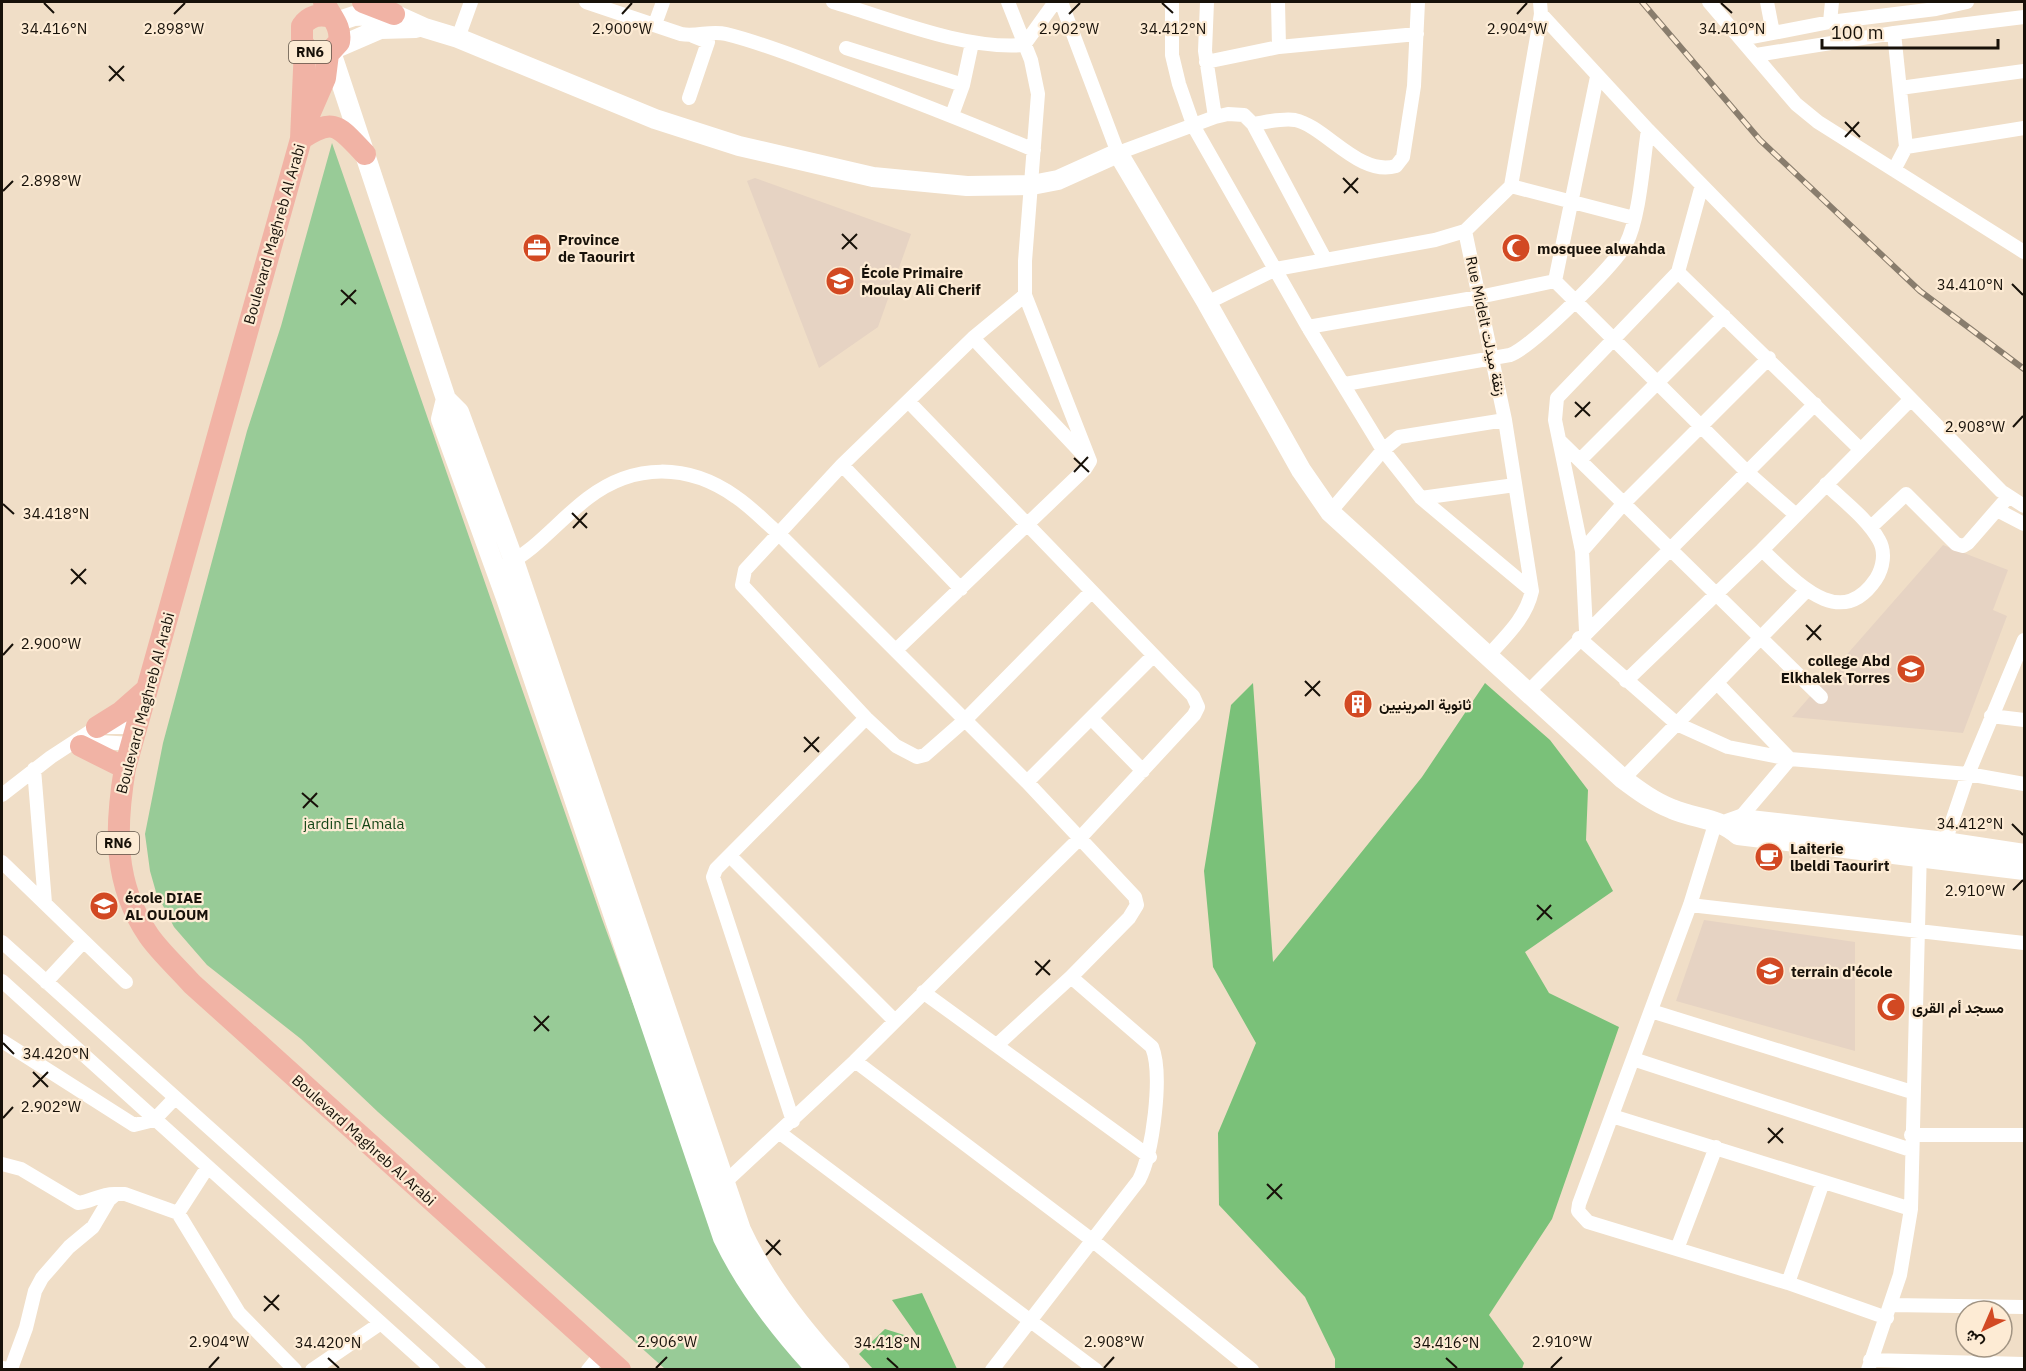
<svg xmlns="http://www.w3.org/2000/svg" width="2026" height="1371" viewBox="0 0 2026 1371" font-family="'IBM Plex Sans',Vazirmatn,sans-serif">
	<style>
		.education { fill: #e6d3c3 }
		.green { fill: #98cb97 }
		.forest { fill: #7ac179 }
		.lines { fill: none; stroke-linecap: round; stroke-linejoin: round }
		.street { stroke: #fff; stroke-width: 14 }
		.secondary { stroke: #fff; stroke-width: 20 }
		.primary { stroke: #f1b3a5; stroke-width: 22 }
		.rail-casing { stroke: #897d6d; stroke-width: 6 }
		.rail { stroke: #fdebd4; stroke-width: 4; stroke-dasharray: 11; stroke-linecap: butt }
		.ticks { fill: none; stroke: #171109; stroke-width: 2 }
		.labels { text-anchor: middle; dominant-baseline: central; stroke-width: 4.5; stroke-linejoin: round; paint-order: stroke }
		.shield { fill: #fdebd4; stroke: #5c5246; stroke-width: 1.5 }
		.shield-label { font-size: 14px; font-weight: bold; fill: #171109 }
		.street-label { font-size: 15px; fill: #171109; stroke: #fdebd4 }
		.poi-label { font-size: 15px; font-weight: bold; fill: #171109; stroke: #fdebd4; text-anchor: start }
		.park-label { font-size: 15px; fill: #154617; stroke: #fdebd4 }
		.ticks-label { font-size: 15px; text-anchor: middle; fill: #171109; stroke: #fdebd4; stroke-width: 4.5; stroke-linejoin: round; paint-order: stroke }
	</style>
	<rect width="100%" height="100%" fill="#f0dec7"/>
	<!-- education -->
	<path class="education" d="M 755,178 L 911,234 L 878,327 L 819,368 L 747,181 Z
		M 1943,545 L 2008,570 L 1993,610 L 2007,616 L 1963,733 L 1792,717 Z
		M 1704,920 L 1855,942 L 1855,1051 L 1676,1001 Z"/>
	<!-- green -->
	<path class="green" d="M 332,143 L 602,919 L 707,1204 L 812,1369 L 665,1369 L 378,1112 L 301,1039 L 207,965 L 174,927 L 156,892 L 150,871 L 145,834 L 163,743 L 247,431 L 281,326 Z"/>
	<!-- forest -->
	<path class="forest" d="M 1253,683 L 1273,962 L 1422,777 L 1485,683 L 1550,740 L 1588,790 L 1586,840 L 1613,891 L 1525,952 L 1549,993 L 1619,1027 L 1552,1219 L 1489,1315 L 1524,1363 L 1522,1369 L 1335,1369 L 1335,1359 L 1305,1297 L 1219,1205 L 1218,1133 L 1256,1043 L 1213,967 L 1204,871 L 1231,705 Z
		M 922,1293 L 957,1369 L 873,1369 L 859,1354 L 885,1329 L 920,1340 L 892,1300 Z"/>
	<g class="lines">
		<!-- street -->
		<path class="street" d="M 586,2 L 681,34 C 697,37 711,30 726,34 C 763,43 799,58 834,71 C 901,96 968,122 1034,150
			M 833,2 C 891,19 964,50 1024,45 L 1055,2
			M 1061,2 L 1118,153 L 1215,117 L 1228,114 L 1244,115 L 1253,124 L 1325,259
			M 1172,2 L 1172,55 L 1179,84 L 1194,127 L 1308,327 L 1383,450 L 1421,498 L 1532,591
			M 1207,2 L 1205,51 L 1215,117
			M 1278,2 L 1279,47
			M 1709,2 L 1796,104 L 1818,122 L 2024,252
			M 1767,2 L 1773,33
			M 1541,14 L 1648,130 L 2001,491 L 2024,506
			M 1830,22 L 1832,2
			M 655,24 L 663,2
			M 458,38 L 471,2
			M 1742,39 L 1830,22 L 1936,9 L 1967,2
			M 846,48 L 963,85
			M 1756,55 L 1894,33 L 2024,17
			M 1206,62 L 1279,47 L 1417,34
			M 1900,88 L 2024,71
			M 689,98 L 708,42 L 693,36
			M 952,115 L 963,85 L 972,43
			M 1253,124 C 1266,122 1282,118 1295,120 C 1325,126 1359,177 1396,166 L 1403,157 L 1414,86 L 1418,2
			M 1906,147 L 2024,128
			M 1894,170 L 1906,147 L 1894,33
			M 1511,186 L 1634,218
			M 1465,231 L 1505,420 L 1532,591 C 1526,618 1506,636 1488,656
			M 1678,272 L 1860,449
			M 1555,281 L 1747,472 L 1796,515
			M 1555,281 L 1597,77
			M 1025,295 L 973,338 L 842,465 L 745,570 L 742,585 L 866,718 L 896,746 L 917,757 L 925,755 L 965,720 L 1091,592
			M 1207,303 L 1276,269 L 1435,240 L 1465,231 L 1511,186 L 1541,14 L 1540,2
			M 1308,327 L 1479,297 L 1555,281
			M 973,338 L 1088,460
			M 1345,384 L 1510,355 C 1531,348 1615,265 1626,244 C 1640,217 1643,161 1648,130
			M 1559,440 L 1821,697
			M 1580,460 L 1724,316
			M 842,465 L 961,589
			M 1421,498 L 1515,485
			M 1997,510 L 2024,524
			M 1330,512 L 1383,450 L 1399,437 L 1505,420
			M 1871,527 L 1906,494 L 1956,544 L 1963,546 L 1968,543 L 2008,497
			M 1762,550 C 1793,578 1839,634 1876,579 C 1883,568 1886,552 1879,540 C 1867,518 1843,501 1826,484
			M 1582,551 L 1624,503 L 1769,358
			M 506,565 C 537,549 560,519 588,498 C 634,463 688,463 736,497 C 751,507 764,521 778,533 L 1027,782 L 1135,897 L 1137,905 L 1129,918 L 1071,977 L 998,1044
			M 1586,631 L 1582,551 L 1555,420 L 1557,398 L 1678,272 L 1702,185
			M 1579,638 L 1677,724 L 1728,747 L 1790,759 L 1968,774 L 2024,784
			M 896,650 L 1085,469 L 1090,461 L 1025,295 L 1025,261 L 1038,94 L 1031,60 L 1008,2
			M 1626,681 L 1762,550 L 1911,399
			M 1717,683 L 1790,759 L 1740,818 L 1741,824
			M 1528,692 L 1815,404
			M 1991,716 L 2024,720
			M 1091,718 L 1143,771
			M 83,746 L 100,742 L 132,744
			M 34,769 L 45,903
			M 1623,779 L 1806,591
			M 1027,782 L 1153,656
			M 2,795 L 51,757 L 97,727 L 135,727
			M 1716,821 L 1690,905 L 1579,1204 L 1578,1211 L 1588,1222 L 1788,1283 L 1887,1318
			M 1943,848 L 1968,774 L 2024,640
			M 730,856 L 894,1020
			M 2,862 L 126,982
			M 1690,905 L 2024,943
			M 2,942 L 479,1370
			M 2,981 L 433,1370
			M 46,982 L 83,942
			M 923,992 L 1150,1157
			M 1651,1011 L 1912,1092
			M 2,1041 L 134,1125 L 154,1120 L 175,1098
			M 1633,1059 L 1911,1150
			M 855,1061 L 1092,1240 L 1252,1370
			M 1612,1116 L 1911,1209
			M 793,1121 L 713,877 L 716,869 L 866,718
			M 780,1133 L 1096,1370
			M 1911,1135 L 2024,1135
			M 2,1164 L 21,1169 L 78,1203 C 91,1202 101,1193 116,1194
			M 207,1168 L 178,1213 L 239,1313 L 295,1370
			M 720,1187 L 855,1061 L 992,925 L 1080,838 L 1194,715 L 1198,707 L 1193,696 L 909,402
			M 1677,1249 L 1716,1147
			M 1788,1283 L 1823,1182
			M 1891,1305 L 2024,1307
			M 1870,1360 L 2024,1364
			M 2,1368 L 9,1369 L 12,1366 L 26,1328 L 35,1291 L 42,1278 L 69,1247 L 93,1227 L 109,1200 L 116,1194 L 125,1194 L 178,1213
			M 312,1370 L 381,1323
			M 588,1370 L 602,1353
			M 992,1370 L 1139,1180 C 1153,1153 1163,1074 1152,1047 L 1071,977
			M 1868,1370 L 1900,1275 L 1911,1209 L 1920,848"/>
		<!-- secondary -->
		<path class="secondary" d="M 336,22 L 354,16 L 394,14 L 425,28 L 458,38 L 655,119 L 739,146 L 873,177 L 967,186 L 1032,185 L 1058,180 L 1118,153 L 1207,303 L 1301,470 L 1330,512 L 1623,779 C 1639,791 1654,802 1672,809 C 1695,819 1720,818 1738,835 L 2024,870
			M 336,48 L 380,29 L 416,28
			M 331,52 L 446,399 L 459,412 L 514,561 L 741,1230 C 765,1282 801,1328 840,1370
			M 446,399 L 441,419 L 506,598 L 723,1238 C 746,1286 780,1330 817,1370
			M 1727,824 L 1741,819 L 1945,842 L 2024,854"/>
		<!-- primary -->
		<path class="primary" d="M 324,2 C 330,16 342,26 339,42 L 328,54 L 309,52 L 302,42 L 302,26 C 309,16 319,13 331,17
			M 363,2 L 394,14
			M 305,47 L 301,139 L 125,768 C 115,828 113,884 149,936 C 161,953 178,968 192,984 L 620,1370
			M 305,124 L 325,78 L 328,54
			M 301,139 C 335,116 339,127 365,154
			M 97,727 L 121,712 L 146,690
			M 81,746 L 125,768"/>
		<!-- rail casing -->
		<g class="rail-casing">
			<path id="rail" d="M 1642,2 L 1760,140 L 1920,291 L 2024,369"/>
		</g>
		<!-- rail -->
		<use href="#rail" class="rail"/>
	</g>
	<!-- ticks -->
	<path class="ticks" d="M 44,3 L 54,13M 1162,3 L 1173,13M 1721,3 L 1732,13M 174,14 L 185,3M 622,14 L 632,3M 1069,14 L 1080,3M 1517,14 L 1527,3M 109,66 L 124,81M 109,81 L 124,66M 1845,122 L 1860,137M 1845,137 L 1859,122M 1343,178 L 1358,193M 3,191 L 13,181M 1344,193 L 1358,178M 842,234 L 857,249M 842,249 L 857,234M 2012,284 L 2023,295M 341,290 L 356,304M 341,305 L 356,290M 1575,402 L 1590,416M 1575,417 L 1590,402M 2013,427 L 2023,416M 1074,458 L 1089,472M 1074,472 L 1088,457M 3,504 L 14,514M 572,513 L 587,528M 573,528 L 587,513M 71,569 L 86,584M 71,584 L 86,569M 1806,625 L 1821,640M 1807,640 L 1821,625M 3,655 L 13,644M 1305,681 L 1320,696M 1305,696 L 1320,681M 804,737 L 819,752M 804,752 L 819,737M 302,793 L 318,807M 303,808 L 317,793M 2012,824 L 2023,835M 2013,890 L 2023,880M 1537,905 L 1552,919M 1537,920 L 1551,905M 1035,961 L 1050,975M 1036,975 L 1050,960M 534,1016 L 549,1031M 534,1031 L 549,1016M 3,1043 L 14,1054M 33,1072 L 48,1087M 33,1087 L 48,1072M 3,1118 L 13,1107M 1768,1128 L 1783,1143M 1768,1143 L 1783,1128M 1267,1184 L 1282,1199M 1267,1199 L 1282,1184M 766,1240 L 781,1255M 766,1255 L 780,1240M 264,1296 L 279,1310M 264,1311 L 279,1295M 328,1358 L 339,1368M 887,1358 L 898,1368M 1446,1358 L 1457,1368M 209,1368 L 219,1357M 656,1368 L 667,1357M 1104,1368 L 1114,1357M 1551,1368 L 1562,1357"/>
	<!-- icons -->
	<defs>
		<g id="office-disc" transform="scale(1.5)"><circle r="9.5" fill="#d24923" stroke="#fdebd4"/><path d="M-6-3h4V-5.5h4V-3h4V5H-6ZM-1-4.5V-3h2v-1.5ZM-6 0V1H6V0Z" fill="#fff"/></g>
		<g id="mosque-disc" transform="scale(1.5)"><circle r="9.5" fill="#d24923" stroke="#fdebd4"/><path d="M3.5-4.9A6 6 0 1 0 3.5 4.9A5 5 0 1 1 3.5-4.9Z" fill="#fff"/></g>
		<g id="school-disc" transform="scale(1.5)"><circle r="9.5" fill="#d24923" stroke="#fdebd4"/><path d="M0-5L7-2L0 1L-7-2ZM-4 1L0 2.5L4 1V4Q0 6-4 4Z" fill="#fff"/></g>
		<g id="building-disc" transform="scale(1.5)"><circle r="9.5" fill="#d24923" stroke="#fdebd4"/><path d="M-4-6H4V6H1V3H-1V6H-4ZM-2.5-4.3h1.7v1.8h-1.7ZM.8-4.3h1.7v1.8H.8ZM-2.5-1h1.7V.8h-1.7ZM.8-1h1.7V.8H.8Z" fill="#fff"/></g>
		<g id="cafe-disc" transform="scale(1.5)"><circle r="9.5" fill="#d24923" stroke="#fdebd4"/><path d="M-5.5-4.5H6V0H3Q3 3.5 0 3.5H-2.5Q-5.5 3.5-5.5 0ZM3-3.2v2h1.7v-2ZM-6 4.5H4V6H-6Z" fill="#fff"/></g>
	</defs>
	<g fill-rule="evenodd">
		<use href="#office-disc" x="537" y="248"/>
		<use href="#mosque-disc" x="1516" y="248"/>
		<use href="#school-disc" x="840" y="281"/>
		<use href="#school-disc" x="1911" y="669"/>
		<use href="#building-disc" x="1358" y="704"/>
		<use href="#cafe-disc" x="1769" y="857"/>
		<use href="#school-disc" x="104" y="906"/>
		<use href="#school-disc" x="1770" y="971"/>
		<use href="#mosque-disc" x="1891" y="1007"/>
	</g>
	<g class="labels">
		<!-- shield labels -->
		<g class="shield">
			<rect x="289" y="41" width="42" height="22" rx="4.5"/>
			<rect x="97" y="832" width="42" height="22" rx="4.5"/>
		</g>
		<g class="shield-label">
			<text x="310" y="52">RN6</text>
			<text x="118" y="843">RN6</text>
		</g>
		<!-- street labels -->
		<g class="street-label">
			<text transform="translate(274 234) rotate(-74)">Boulevard Maghreb Al Arabi</text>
			<text transform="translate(1486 326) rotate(78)">Rue Midelt زنقة ميدلت</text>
			<text transform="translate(145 703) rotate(-75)">Boulevard Maghreb Al Arabi</text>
			<text transform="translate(364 1140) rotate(42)">Boulevard Maghreb Al Arabi</text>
		</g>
		<!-- poi labels -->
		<g class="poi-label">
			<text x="558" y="239">Province<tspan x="558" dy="17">de Taourirt</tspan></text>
			<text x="1537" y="248">mosquee alwahda</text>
			<text x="861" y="272">École Primaire<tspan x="861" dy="17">Moulay Ali Cherif</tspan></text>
			<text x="1890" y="660" text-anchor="end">college Abd<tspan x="1890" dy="17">Elkhalek Torres</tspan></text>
			<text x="1379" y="704">ثانوية المرينيين</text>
			<text x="1790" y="848">Laiterie<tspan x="1790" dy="17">lbeldi Taourirt</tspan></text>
			<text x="125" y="897">école DIAE<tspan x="125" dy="17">AL OULOUM</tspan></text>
			<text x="1791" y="971">terrain d'école</text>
			<text x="1912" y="1007">مسجد أم القرى</text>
		</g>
		<!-- park labels -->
		<g class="park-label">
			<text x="354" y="823">jardin El Amala</text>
		</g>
	</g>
	<g class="ticks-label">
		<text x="54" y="34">34.416°N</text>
		<text x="1173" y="34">34.412°N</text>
		<text x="1732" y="34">34.410°N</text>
		<text x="1517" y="34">2.904°W</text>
		<text x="174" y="34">2.898°W</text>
		<text x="622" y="34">2.900°W</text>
		<text x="1069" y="34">2.902°W</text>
		<text x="51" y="186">2.898°W</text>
		<text x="1970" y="290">34.410°N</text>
		<text x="1975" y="432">2.908°W</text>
		<text x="56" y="519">34.418°N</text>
		<text x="51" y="649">2.900°W</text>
		<text x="1970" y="829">34.412°N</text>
		<text x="1975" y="896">2.910°W</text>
		<text x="56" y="1059">34.420°N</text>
		<text x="51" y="1112">2.902°W</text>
		<text x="219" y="1347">2.904°W</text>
		<text x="667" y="1347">2.906°W</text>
		<text x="1114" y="1347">2.908°W</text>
		<text x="1562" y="1347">2.910°W</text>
		<text x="328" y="1348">34.420°N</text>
		<text x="887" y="1348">34.418°N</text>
		<text x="1446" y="1348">34.416°N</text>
	</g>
	<!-- border -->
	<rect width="2026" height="1371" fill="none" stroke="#171109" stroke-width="6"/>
	<!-- north arrow -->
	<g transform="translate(1984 1329) rotate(224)"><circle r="28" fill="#fdebd4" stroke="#a19483" stroke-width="1.5"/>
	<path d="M0-4.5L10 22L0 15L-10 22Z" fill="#d24923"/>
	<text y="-9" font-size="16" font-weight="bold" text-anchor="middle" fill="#171109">ش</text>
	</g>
	<!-- scale -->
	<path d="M1822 39v9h176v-9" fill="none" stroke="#171109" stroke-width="3"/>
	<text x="1831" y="39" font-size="18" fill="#171109" stroke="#fdebd4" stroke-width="4.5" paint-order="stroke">100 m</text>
</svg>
